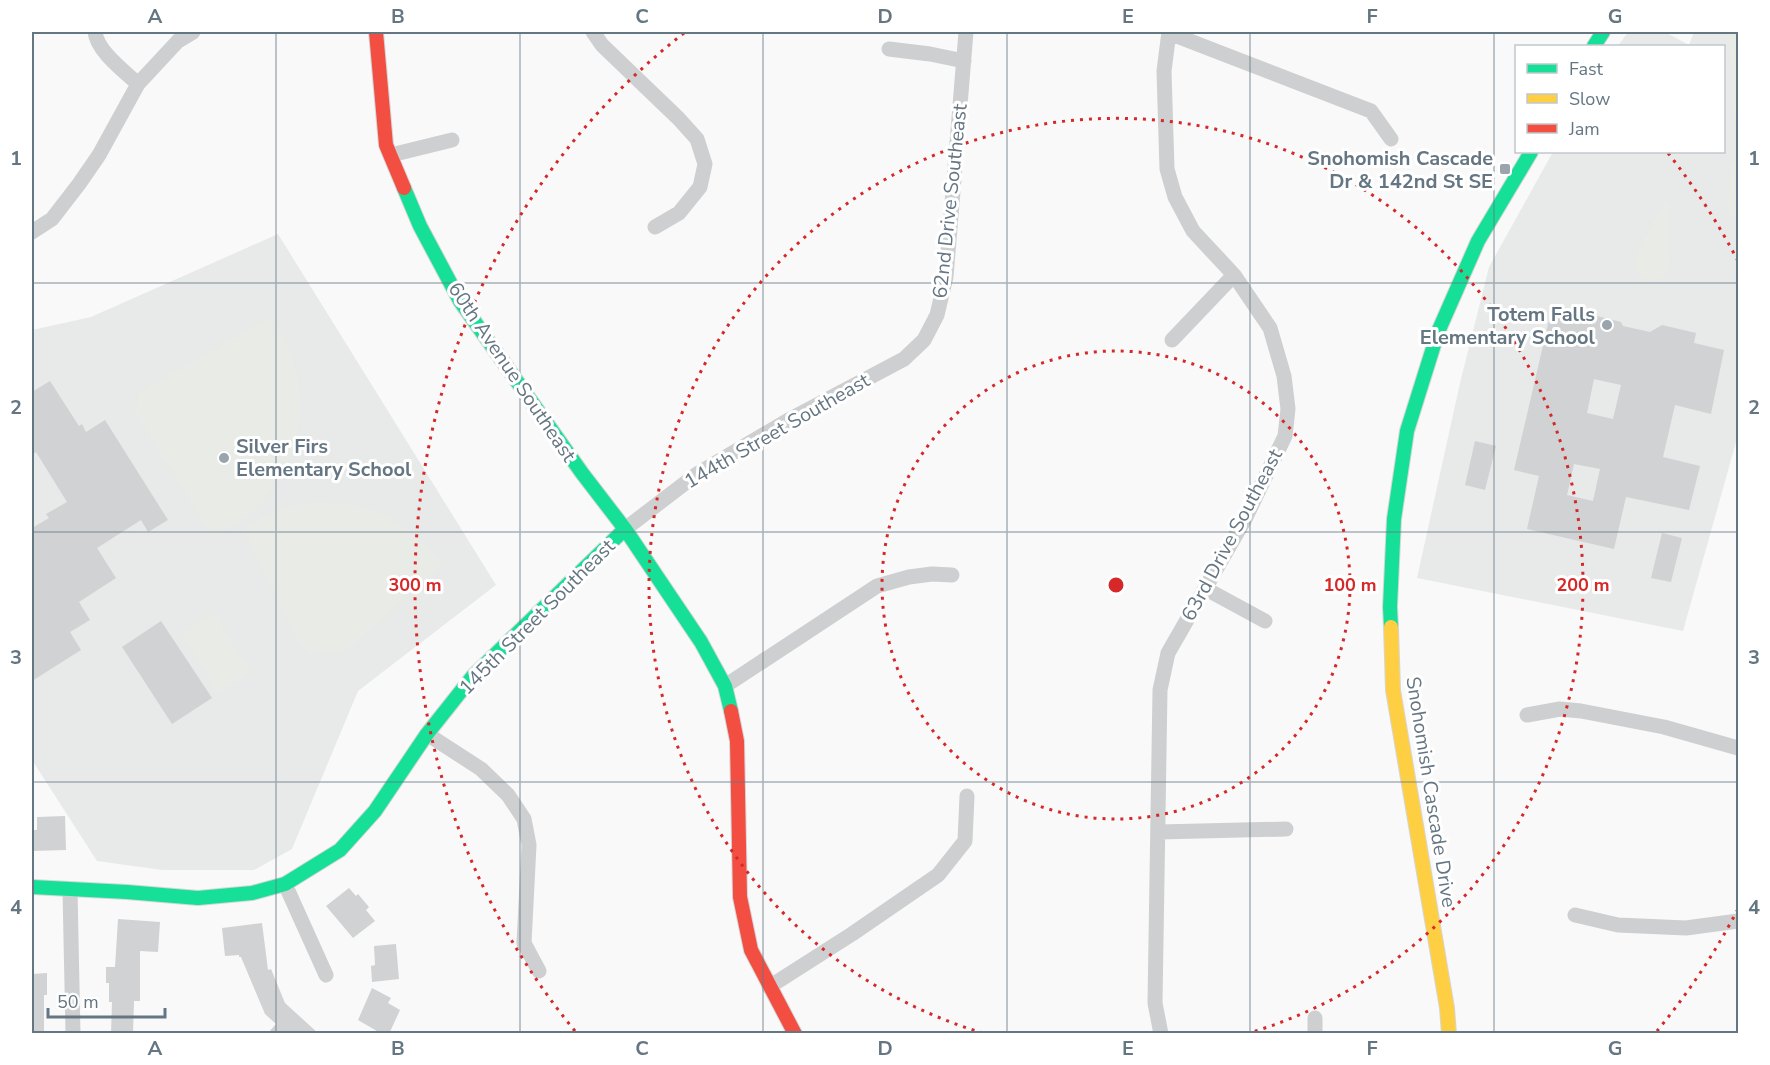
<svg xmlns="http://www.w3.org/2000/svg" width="1770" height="1065" viewBox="0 0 1770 1065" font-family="'Nunito Sans',sans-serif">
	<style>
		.built { fill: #e8e9e9 }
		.green { fill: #e8ebe6 }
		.building { fill: #d0d2d3; fill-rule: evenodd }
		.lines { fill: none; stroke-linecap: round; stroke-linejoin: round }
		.fast-casing { stroke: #d5d6d7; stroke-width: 16 }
		.slow-casing { stroke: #d5d6d7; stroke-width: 16 }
		.jam-casing { stroke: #d5d6d7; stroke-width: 16 }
		.street { stroke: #cecfd0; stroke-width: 15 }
		.fast { stroke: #16e098; stroke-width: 14 }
		.slow { stroke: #ffcf43; stroke-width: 14 }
		.jam { stroke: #f24e42; stroke-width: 14 }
		.grid { fill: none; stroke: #657683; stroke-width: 1.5; stroke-opacity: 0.55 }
		.ring { fill: none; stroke: #d62828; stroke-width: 3; stroke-dasharray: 3 6 }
		.poi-dot { fill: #99a4ac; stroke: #fff; stroke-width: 2 }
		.labels { text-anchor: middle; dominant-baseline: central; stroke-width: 6; stroke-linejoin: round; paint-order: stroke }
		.poi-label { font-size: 20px; font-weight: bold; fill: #657683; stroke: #fff; text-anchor: end }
		.street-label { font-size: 20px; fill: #657683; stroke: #fff }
		.centre { fill: #d62828; stroke: #fff; stroke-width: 3 }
		.ring-label { font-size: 18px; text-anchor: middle; font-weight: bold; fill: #d62828; stroke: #fff; stroke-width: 6; stroke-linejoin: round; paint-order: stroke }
		.neatline { fill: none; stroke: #657683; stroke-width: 2 }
		.grid-label { font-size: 20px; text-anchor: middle; font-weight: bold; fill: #657683 }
	</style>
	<rect width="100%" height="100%" fill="#f9f9f9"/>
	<!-- built -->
	<path class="built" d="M 1628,32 L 1665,32 L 1689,45 L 1694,32 L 1738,32 L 1738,435 L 1683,631 L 1417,578 L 1460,383 L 1489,267 L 1553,152 L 1724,152 L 1724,46 L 1618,46 Z
		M 278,234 L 496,585 L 358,691 L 292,849 L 254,870 L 162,870 L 97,861 L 32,760 L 32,330 L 91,317 Z"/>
	<!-- green -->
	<path class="green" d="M 1728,32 L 1738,32 L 1738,152 L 1736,144 Z
		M 1730,162 L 1738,162 L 1738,217 L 1733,217 L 1728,211 Z
		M 1667,200 L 1669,203 L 1670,269 C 1661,287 1633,284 1635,262 C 1636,252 1660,209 1667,200 Z
		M 271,317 C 276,325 281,333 285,341 C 310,389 303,451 270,492 C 262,503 252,514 241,521 C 232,527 220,530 211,534 L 136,413 L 138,393 Z
		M 321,502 C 329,503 337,502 345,503 C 385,508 419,534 442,565 L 342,655 L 309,652 L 297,640 L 243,528 L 267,514 L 292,505 Z
		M 213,615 L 216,616 L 250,672 L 221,692 L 217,691 L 182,634 L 207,617 Z"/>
	<!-- building -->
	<path class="building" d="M 1559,314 L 1595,323 L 1597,316 L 1621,322 L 1623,326 L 1650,332 L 1662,325 L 1696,333 L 1694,343 L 1724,350 L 1711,414 L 1675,405 L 1663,457 L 1700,466 L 1689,510 L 1626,497 L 1614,549 L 1527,529 L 1539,476 L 1514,470 L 1549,320 ZM 1594,379 L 1621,385 L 1613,419 L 1587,413 ZM 1574,464 L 1600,469 L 1593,501 L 1567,495 Z
		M 50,381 L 79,426 L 82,424 L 86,432 L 105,420 L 168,520 L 148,532 L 141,520 L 97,548 L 116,578 L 79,602 L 90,620 L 70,632 L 81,650 L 32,681 L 32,528 L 49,518 L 46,514 L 67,502 L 36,452 L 32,455 L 32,392 Z
		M 1475,441 L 1496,446 L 1485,490 L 1465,485 Z
		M 1662,533 L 1682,538 L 1671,582 L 1651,578 Z
		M 161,621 L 212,698 L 172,724 L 122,647 Z
		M 65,816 L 66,850 L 32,851 L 32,830 L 37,830 L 37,817 Z
		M 349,888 L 356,896 L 358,894 L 369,907 L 366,910 L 375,921 L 353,938 L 326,906 Z
		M 118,919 L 160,922 L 158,952 L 140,951 L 140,1001 L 134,1001 L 133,1034 L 111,1034 L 112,1002 L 109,1002 L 109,983 L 106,983 L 106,967 L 115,967 Z
		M 262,923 L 268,970 L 271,969 L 285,1003 L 319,1034 L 267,1034 L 276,1024 L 265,1014 L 241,957 L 239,957 L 239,955 L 225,956 L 222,928 Z
		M 396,944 L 399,979 L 372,982 L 371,966 L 375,965 L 374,946 Z
		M 47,973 L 47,995 L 44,995 L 44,1034 L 32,1034 L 32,974 Z
		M 372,988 L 391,998 L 388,1003 L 400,1010 L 389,1034 L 382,1034 L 358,1020 Z"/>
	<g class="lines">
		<!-- fast casing -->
		<g class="fast-casing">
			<path id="fast" d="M 1594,46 L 1603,32
				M 404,188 L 420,226 L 460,301 L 582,473 L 625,529 L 701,642 L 725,686 L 731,711
				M 1391,627 L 1390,607 L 1394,519 L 1407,431 L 1438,332 L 1478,241 L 1531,152
				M 32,887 L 127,892 L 198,898 L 252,893 L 285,884 L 340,850 L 375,811 L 427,734 L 473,676 L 625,529"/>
		</g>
		<!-- slow casing -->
		<g class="slow-casing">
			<path id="slow" d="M 1391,627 L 1393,690 L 1447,1008 L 1449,1034"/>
		</g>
		<!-- jam casing -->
		<g class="jam-casing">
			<path id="jam" d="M 376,32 L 386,145 L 404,188
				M 731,711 L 737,741 L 740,897 L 751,950 L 795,1034"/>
		</g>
		<!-- street -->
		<path class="street" d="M 95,32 C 97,51 124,71 138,84
			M 593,32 L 602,45 L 679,119 L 697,139 L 705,164 L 700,187 L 679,213 L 655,227
			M 1169,33 L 1371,111 L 1391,139
			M 889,49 L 930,54 L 964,61
			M 391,155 L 452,140
			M 32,232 L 52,219 L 79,184 L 99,155 L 138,84 L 178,41 L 193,32
			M 1172,340 L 1234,275
			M 625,529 L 697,474 L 787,421 L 904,359 L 924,340 L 937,315 L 946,277 L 966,32
			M 1206,589 L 1265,621
			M 725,686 L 877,586 L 909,577 L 932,574 L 952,575
			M 1527,715 L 1560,709 L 1581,711 L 1664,727 L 1738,748
			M 427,734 L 481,769 L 508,795 L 524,819 L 529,845 L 524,943 L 539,971
			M 1159,832 L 1286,829
			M 285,884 L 326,975
			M 70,890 L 73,1034
			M 1575,915 L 1618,925 L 1686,928 L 1738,921
			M 769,987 L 852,934 L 938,875 L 965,841 L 967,796
			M 1315,1018 L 1315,1034
			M 1161,1034 L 1155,1003 L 1160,690 L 1168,653 L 1245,519 L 1285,436 L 1288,409 L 1284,376 L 1270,328 L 1234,275 L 1193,231 L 1175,197 L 1167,169 L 1164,71 L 1169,32"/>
		<!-- fast -->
		<use href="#fast" class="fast"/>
		<!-- slow -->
		<use href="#slow" class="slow"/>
		<!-- jam -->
		<use href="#jam" class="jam"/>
	</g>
	<!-- grid -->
	<path class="grid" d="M 276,32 L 276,1034M 520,32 L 520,1034M 763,32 L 763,1034M 1007,32 L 1007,1034M 1250,32 L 1250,1034M 1494,32 L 1494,1034M 32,283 L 1738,283M 32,532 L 1738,532M 32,782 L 1738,782"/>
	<!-- distance rings -->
	<g class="ring">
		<circle cx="1116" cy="585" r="234"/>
		<path d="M983 1033A467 467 0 1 1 1249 1033"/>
		<path d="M1738 909A701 701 0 0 1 1657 1031M575 1031A701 701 0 0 1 684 33M1668 153A701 701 0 0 1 1738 261"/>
	</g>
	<!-- markers -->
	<g class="poi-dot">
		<rect x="1499" y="163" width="12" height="12" rx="3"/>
		<circle cx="1607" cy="325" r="6"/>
		<circle cx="224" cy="458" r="6"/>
	</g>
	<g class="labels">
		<!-- poi labels -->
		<g class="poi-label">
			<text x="1493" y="158">Snohomish Cascade<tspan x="1493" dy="23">Dr &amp; 142nd St SE</tspan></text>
			<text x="1595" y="314">Totem Falls<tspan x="1595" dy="23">Elementary School</tspan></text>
			<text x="236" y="446" text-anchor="start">Silver Firs<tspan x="236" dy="23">Elementary School</tspan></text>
		</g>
		<!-- street labels -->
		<g class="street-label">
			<text transform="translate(950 201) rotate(-84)">62nd Drive Southeast</text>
			<text transform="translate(512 372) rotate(56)">60th Avenue Southeast</text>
			<text transform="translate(777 431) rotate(-30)">144th Street Southeast</text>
			<text transform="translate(1232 535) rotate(-62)">63rd Drive Southeast</text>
			<text transform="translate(537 617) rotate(-45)">145th Street Southeast</text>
			<text transform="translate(1431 792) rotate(81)">Snohomish Cascade Drive</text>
		</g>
	</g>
	<circle cx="1116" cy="585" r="9" class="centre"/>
	<g class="ring-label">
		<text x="1350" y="591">100 m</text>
		<text x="1583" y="591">200 m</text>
		<text x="415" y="591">300 m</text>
	</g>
	<!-- border -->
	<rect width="1770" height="1065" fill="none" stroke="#ffffff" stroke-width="66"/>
	<!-- legend -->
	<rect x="1515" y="45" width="210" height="108" fill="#ffffff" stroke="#c1c8cd" stroke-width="1.5"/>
	<rect x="1527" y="64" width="30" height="9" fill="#16e098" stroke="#c1c8cd" stroke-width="1.5"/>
	<text x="1569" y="75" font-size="18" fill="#657683">Fast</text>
	<rect x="1527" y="94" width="30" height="9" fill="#ffcf43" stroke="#c1c8cd" stroke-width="1.5"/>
	<text x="1569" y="105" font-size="18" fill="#657683">Slow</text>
	<rect x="1527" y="124" width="30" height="9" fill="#f24e42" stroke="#c1c8cd" stroke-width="1.5"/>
	<text x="1569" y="135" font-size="18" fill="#657683">Jam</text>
	<!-- scale -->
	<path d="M48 1008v9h117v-9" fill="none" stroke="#657683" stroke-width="3"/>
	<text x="57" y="1008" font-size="18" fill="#657683" stroke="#ffffff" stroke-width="4.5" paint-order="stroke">50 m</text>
	<rect x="33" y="33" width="1704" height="999" class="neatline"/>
	<g class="grid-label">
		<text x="155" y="23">A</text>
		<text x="398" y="23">B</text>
		<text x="642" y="23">C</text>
		<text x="885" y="23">D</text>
		<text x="1128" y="23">E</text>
		<text x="1372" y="23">F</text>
		<text x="1615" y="23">G</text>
		<text x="16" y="165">1</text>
		<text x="1754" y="165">1</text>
		<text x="16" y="414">2</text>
		<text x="1754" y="414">2</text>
		<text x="16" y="664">3</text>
		<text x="1754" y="664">3</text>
		<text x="16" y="914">4</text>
		<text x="1754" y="914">4</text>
		<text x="155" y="1055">A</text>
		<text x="398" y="1055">B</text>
		<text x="642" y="1055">C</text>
		<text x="885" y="1055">D</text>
		<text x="1128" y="1055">E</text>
		<text x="1372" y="1055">F</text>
		<text x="1615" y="1055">G</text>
	</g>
</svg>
